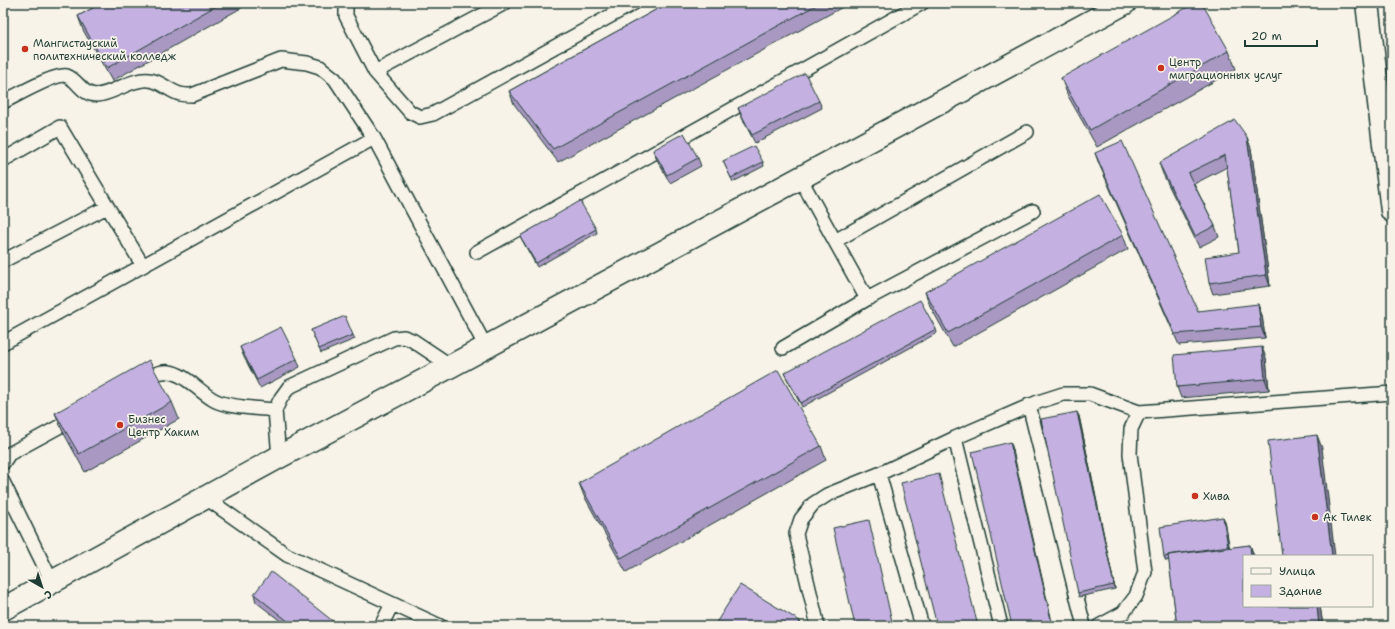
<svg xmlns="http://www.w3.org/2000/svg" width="1395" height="629" viewBox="0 0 1395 629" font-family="'Shantell Sans',sans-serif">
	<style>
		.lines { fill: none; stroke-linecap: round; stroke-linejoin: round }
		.service-casing { stroke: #1f3d34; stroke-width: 16 }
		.tertiary-casing { stroke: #1f3d34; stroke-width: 25 }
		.secondary-casing { stroke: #1f3d34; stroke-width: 25 }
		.service { stroke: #f7f3e8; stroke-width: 13 }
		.tertiary { stroke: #f7f3e8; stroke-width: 22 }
		.secondary { stroke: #f7f3e8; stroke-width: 22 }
		.wall { fill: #a998c2; stroke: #1f3d34 }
		.shaded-wall { fill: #897c9e; stroke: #1f3d34 }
		.building { fill: #c4b1e1; stroke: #1f3d34 }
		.poi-dot { fill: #c8321e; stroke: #f7f3e8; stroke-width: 1.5 }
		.labels { text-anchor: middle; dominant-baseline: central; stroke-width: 3.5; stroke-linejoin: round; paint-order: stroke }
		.poi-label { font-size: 11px; fill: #1f3d34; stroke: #f7f3e8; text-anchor: start }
	</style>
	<rect width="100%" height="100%" fill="#f7f3e8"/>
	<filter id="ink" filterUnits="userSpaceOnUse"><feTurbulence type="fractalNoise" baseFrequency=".025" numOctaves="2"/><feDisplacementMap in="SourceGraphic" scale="8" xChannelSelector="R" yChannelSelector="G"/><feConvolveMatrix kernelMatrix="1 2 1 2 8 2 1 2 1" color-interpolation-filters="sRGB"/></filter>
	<g filter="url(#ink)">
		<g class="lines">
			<!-- service casing -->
			<g class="service-casing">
				<path id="service" d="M 346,3 L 346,16 L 375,72 L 410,112 L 420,117 L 433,114 L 634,3
					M 375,72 L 505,3
					M 3,102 C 14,97 57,72 67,76 C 78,80 82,95 97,95 C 113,94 132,78 149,80 C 161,81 169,91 180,94 C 183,95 188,95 192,95 L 281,60 L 307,63 L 320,67 L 335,79 L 374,138 L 486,347
					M 3,160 L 60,127 L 143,266
					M 800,178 L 867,299 L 1033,211
					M 835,241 L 1027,132
					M 477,252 L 922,3
					M 3,261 L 107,207
					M 3,343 L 374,138
					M 783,348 L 867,299
					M 141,382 C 146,379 152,375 158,373 C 180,366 197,391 214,400 C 228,408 259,408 275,410 L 281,398 L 289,387 L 394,338 L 404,337 L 412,340 L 451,366
					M 1029,405 L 1084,626
					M 275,410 L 279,457
					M 955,438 L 1001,626
					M 3,463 L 9,454 L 75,418
					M 879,474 L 922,626
					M 3,482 L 52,582
					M 206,498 L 287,555 L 440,626
					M 381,626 L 392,604
					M 818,626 L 796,534 L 801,519 L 813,504 L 827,495 L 879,474 L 955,438 L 1038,402 L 1063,394 L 1090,394 L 1139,412 L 1392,393
					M 1099,626 L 1123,613 L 1136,596 L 1145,572 L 1130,454 L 1131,429 L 1139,412"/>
			</g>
			<!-- tertiary casing -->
			<g class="tertiary-casing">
				<path id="tertiary" d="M 1367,3 L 1392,211"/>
			</g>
			<!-- secondary casing -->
			<g class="secondary-casing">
				<path id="secondary" d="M 3,609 L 279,457 L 451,366 L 1125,3"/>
			</g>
			<!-- service -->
			<use href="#service" class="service"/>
			<!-- tertiary -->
			<use href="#tertiary" class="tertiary"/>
			<!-- secondary -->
			<use href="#secondary" class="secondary"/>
		</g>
		<!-- wall -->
		<path class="wall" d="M 102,3 L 250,3 L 112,81 L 83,30 L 78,16 Z
			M 668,3 L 850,3 L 558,162 L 514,104 L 509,91 Z
			M 1229,51 L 1236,69 L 1097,147 L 1068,96 L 1061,78 Z
			M 819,101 L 822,108 L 755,143 L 741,116 L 738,108 Z
			M 1251,148 L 1270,286 L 1213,294 L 1209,283 L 1239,252 L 1227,167 L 1194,184 L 1215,226 L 1219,237 L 1199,247 L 1163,174 L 1159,163 Z
			M 653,150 L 698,158 L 701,166 L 670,183 L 656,158 Z
			M 1095,153 L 1198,311 L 1262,315 L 1265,338 L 1179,345 L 1099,164 Z
			M 723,161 L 763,162 L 764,166 L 733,182 Z
			M 596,229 L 597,233 L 537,267 L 522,240 L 520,236 Z
			M 1123,235 L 1128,249 L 953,347 L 930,306 L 925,292 Z
			M 936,329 L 937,333 L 802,407 L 786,377 L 784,373 Z
			M 311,330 L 353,335 L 355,339 L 321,353 Z
			M 240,347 L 297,359 L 300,367 L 260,388 L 243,355 Z
			M 1266,358 L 1269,390 L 1181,398 L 1177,387 Z
			M 172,402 L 179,419 L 85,472 L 62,430 L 55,413 Z
			M 1079,416 L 1115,589 L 1079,597 L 1078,593 Z
			M 821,446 L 826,460 L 626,572 L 584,496 L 579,483 Z
			M 1225,521 L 1229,548 L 1250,545 L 1254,556 L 1244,556 L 1244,606 L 1320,606 L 1323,626 L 1177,626 L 1169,560 L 1166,561 L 1164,557 Z
			M 254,594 L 339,626 L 287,626 L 256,602 Z"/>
		<!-- shaded-wall -->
		<path class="shaded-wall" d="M 1247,137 L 1251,148 L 1270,286 L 1266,275 Z
			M 1258,304 L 1262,315 L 1265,338 L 1261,327 Z
			M 1262,347 L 1266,358 L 1269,390 L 1265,379 Z
			M 1077,412 L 1079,416 L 1115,589 L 1114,585 Z
			M 1317,435 L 1322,448 L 1335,556 L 1332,556 Z
			M 1010,442 L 1012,446 L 1053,626 L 1052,624 Z
			M 1223,517 L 1225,521 L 1230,550 L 1228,546 Z
			M 1250,545 L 1254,556 L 1251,556 Z
			M 1317,606 L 1320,606 L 1323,626 L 1319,626 Z
			M 800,621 L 801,625 L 801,626 L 797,626 Z"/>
		<!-- building -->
		<path class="building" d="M 102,3 L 221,3 L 107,68 L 78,16 Z
			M 668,3 L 820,3 L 553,149 L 509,91 Z
			M 1195,3 L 1202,3 L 1229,51 L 1090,130 L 1061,78 Z
			M 805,73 L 819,101 L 752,135 L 738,108 Z
			M 1235,120 L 1247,137 L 1266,275 L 1209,283 L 1205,257 L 1239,252 L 1225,155 L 1188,173 L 1215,226 L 1195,236 L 1159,163 Z
			M 684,133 L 698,158 L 667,175 L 653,150 Z
			M 1122,141 L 1198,311 L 1258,304 L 1261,327 L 1175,334 L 1095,153 Z
			M 754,146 L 763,162 L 731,178 L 723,161 Z
			M 1100,194 L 1123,235 L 948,333 L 925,292 Z
			M 580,201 L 596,229 L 536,263 L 520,236 Z
			M 920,300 L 936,329 L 801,403 L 784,373 Z
			M 345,316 L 353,335 L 319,349 L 311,330 Z
			M 281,327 L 297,359 L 257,380 L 240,347 Z
			M 1262,347 L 1265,379 L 1177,387 L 1174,355 Z
			M 149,360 L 172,402 L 79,454 L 55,413 Z
			M 778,370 L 821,446 L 621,558 L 579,483 Z
			M 1077,412 L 1114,585 L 1078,593 L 1041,419 Z
			M 1317,435 L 1332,556 L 1282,556 L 1268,441 Z
			M 1010,442 L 1052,624 L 1045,626 L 1012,626 L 972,452 Z
			M 939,474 L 978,626 L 937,626 L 901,483 Z
			M 1223,517 L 1228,546 L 1168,555 L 1168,556 L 1164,557 L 1160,527 Z
			M 869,520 L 893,626 L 855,626 L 833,528 Z
			M 1250,545 L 1251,556 L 1244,556 L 1244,606 L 1317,606 L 1319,626 L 1177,626 L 1168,555 Z
			M 271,572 L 339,626 L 294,626 L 254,594 Z
			M 740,585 L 800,621 L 797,626 L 714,626 Z"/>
	</g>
	<!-- markers -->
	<g class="poi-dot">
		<circle cx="25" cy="49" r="4"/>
		<circle cx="1161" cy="68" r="4"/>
		<circle cx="120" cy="425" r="4"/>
		<circle cx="1195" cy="496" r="4"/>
		<circle cx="1315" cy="517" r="4"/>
	</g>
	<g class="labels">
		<!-- poi labels -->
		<g class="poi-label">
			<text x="33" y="43">Мангистауский<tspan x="33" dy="13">политехнический колледж</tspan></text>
			<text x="1169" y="62">Центр<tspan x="1169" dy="13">миграционных услуг</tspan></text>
			<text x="128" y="419">Бизнес<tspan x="128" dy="13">Центр Хаким</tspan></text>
			<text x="1203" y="496">Хива</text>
			<text x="1323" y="517">Ак Тилек</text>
		</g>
	</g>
	<!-- margin -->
	<rect width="1395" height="629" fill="none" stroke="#f7f3e8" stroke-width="16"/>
	<rect x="8" y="8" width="1379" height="613" fill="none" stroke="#1f3d34" stroke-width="1.5" filter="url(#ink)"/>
	<!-- legend -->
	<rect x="1243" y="555" width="130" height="52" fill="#f7f3e8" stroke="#a1aaa0"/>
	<rect x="1251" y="568" width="20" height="6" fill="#f7f3e8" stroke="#a1aaa0"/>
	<text x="1279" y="575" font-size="12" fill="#1f3d34">Улица</text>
	<rect x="1251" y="585" width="20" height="12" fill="#c4b1e1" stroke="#a1aaa0"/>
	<text x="1279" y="595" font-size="12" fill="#1f3d34">Здание</text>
	<!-- north arrow -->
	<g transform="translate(42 587) rotate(141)" stroke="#f7f3e8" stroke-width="3" paint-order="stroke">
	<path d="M0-3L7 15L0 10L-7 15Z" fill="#1f3d34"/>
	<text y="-6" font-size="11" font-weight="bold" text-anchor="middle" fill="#1f3d34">С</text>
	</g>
	<!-- scale -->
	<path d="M1245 40v6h72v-6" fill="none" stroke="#1f3d34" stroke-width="2"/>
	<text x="1251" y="40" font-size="12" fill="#1f3d34" stroke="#f7f3e8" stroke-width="3" paint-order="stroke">20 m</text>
</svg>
